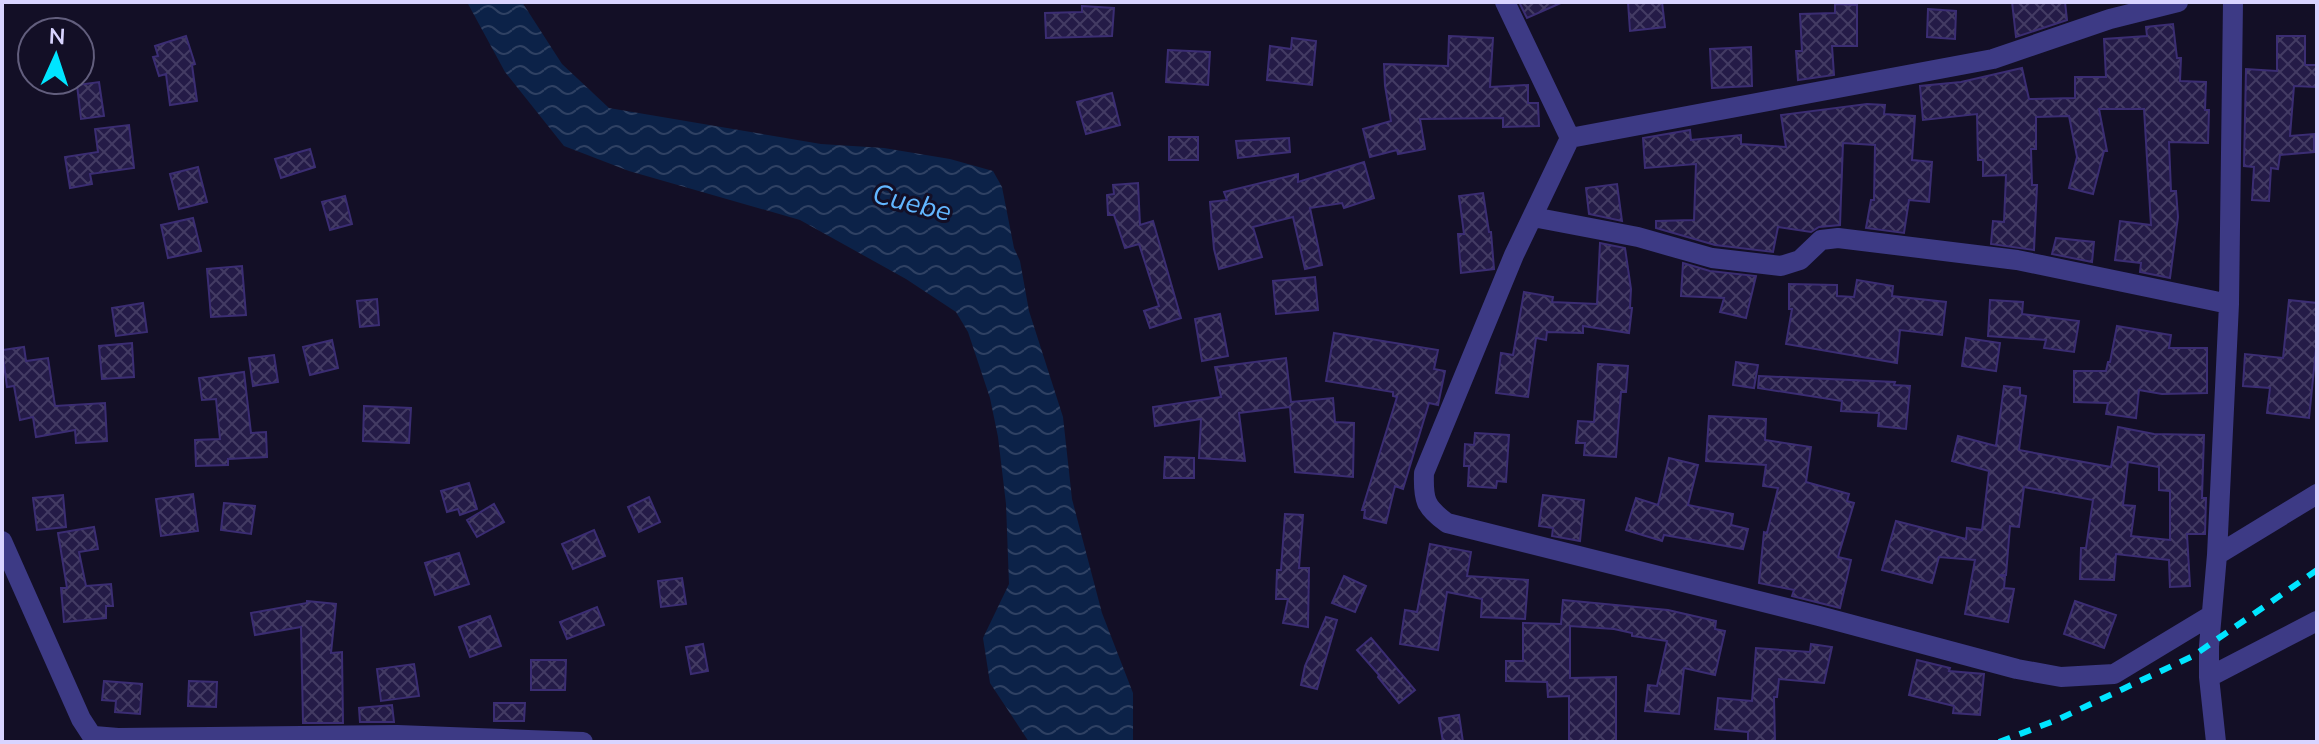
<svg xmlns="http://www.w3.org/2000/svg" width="2319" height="744" viewBox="0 0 2319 744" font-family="'Nunito Sans',sans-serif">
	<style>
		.water { fill: url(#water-waves) }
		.building { fill: url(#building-cross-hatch); stroke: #3b2d73; stroke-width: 2; fill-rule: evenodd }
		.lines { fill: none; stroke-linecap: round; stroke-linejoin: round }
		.minor { stroke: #3d3a85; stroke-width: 20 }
		.rail { stroke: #00e5ff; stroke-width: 6; stroke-dasharray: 12 10; stroke-linecap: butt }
		.labels { text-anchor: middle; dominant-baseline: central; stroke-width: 6; stroke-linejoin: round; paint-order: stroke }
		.water-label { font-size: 28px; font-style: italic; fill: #62b6ff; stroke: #130f26 }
	</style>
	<defs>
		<pattern id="water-waves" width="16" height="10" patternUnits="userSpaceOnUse" patternTransform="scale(2)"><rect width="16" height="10" fill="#0c2248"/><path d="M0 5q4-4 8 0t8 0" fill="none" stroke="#2f4163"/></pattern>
		<pattern id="building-cross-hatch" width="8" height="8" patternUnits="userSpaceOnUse" patternTransform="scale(2)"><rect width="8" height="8" fill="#241b47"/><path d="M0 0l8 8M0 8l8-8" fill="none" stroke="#433b63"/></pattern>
	</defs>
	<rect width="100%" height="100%" fill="#130f26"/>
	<!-- water -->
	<path class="water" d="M 467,2 L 522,2 L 562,64 L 609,108 L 821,144 L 884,148 L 950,159 L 993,171 L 1002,187 L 1014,248 L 1020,261 L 1029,311 L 1063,417 L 1072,499 L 1102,613 L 1133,693 L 1133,742 L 1029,742 L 990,683 L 983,638 L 1009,584 L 1006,504 L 998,437 L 990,398 L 968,332 L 956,312 L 906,279 L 800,220 L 629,171 L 564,146 L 505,72 Z"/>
	<!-- building -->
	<path class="building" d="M 1519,2 L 1563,2 L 1527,18 Z
		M 1628,2 L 1662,2 L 1665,27 L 1630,31 Z
		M 2012,2 L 2065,2 L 2067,20 L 2016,37 Z
		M 1835,4 L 1857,5 L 1857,46 L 1832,46 L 1834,75 L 1798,80 L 1796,51 L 1802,51 L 1800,14 L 1835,13 Z
		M 1082,6 L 1114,8 L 1112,36 L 1046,38 L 1045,13 L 1082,12 Z
		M 1928,9 L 1956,11 L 1955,39 L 1927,37 Z
		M 2173,24 L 2177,58 L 2181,58 L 2180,81 L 2206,82 L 2205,110 L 2209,110 L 2208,143 L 2169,142 L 2171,191 L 2176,191 L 2178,217 L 2170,278 L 2140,272 L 2141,263 L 2115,260 L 2120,221 L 2151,225 L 2144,109 L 2099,109 L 2107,151 L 2104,151 L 2093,194 L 2069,188 L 2077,157 L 2069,116 L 2036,117 L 2036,149 L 2031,149 L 2032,185 L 2037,185 L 2034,250 L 1991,244 L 1993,221 L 2004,222 L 2006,175 L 1983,176 L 1983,160 L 1978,160 L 1977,114 L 1923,120 L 1920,86 L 1961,82 L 2022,68 L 2029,99 L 2075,98 L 2075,77 L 2106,77 L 2104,39 L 2147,36 L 2146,27 Z
		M 186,36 L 195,64 L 192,65 L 197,101 L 170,105 L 166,74 L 159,76 L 153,57 L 158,56 L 155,46 Z
		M 1449,36 L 1493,38 L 1490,87 L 1528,85 L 1528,103 L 1538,103 L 1539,126 L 1503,127 L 1503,118 L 1420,119 L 1425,149 L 1398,154 L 1397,150 L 1370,157 L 1363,129 L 1391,121 L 1385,86 L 1384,64 L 1448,66 Z
		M 2277,36 L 2305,36 L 2305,65 L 2317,65 L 2317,87 L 2294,86 L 2290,136 L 2314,134 L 2314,152 L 2280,155 L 2278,169 L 2271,168 L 2269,201 L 2252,200 L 2254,167 L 2244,166 L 2246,69 L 2277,71 Z
		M 1292,38 L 1316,41 L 1312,85 L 1267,80 L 1270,46 L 1291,49 Z
		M 1751,47 L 1752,86 L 1712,88 L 1710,49 Z
		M 1168,50 L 1210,52 L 1208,85 L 1166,82 Z
		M 99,82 L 104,116 L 81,119 L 77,85 Z
		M 1112,93 L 1120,125 L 1086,134 L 1077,102 Z
		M 1867,104 L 1885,105 L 1884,114 L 1915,116 L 1912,160 L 1932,162 L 1929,202 L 1909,200 L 1904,233 L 1866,228 L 1871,200 L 1874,200 L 1875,145 L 1843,143 L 1840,225 L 1819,227 L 1811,232 L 1778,227 L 1773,252 L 1715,245 L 1656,228 L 1656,221 L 1694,220 L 1696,164 L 1645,168 L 1643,138 L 1690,130 L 1691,140 L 1741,135 L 1741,144 L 1786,147 L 1781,115 Z
		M 129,125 L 134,168 L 90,174 L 92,184 L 70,188 L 65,157 L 98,152 L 95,129 Z
		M 1169,137 L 1198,137 L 1198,160 L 1169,160 Z
		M 1289,138 L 1290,152 L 1238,158 L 1236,141 Z
		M 310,149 L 315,167 L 281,178 L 275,159 Z
		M 1364,162 L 1374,198 L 1344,208 L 1342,203 L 1310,208 L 1322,265 L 1305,269 L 1293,217 L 1253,227 L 1262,257 L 1219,269 L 1214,249 L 1210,202 L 1227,200 L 1224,192 L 1298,174 L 1298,182 Z
		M 198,167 L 207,202 L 179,209 L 170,174 Z
		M 1138,183 L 1140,225 L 1153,221 L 1181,318 L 1150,328 L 1144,311 L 1159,306 L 1139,244 L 1125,248 L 1114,215 L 1108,215 L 1107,195 L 1114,194 L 1113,185 Z
		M 1617,184 L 1622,221 L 1589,214 L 1586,188 Z
		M 1483,193 L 1489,232 L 1491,232 L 1494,269 L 1461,273 L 1458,234 L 1464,234 L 1459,196 Z
		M 345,196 L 352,224 L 330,230 L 322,202 Z
		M 193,218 L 201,251 L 168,258 L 161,225 Z
		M 2056,238 L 2094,242 L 2092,262 L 2052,254 Z
		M 1600,243 L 1625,248 L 1631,289 L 1630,308 L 1632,308 L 1629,333 L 1583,326 L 1583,333 L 1547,332 L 1546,340 L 1536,338 L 1528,397 L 1496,393 L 1501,353 L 1513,355 L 1524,292 L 1553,297 L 1552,302 L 1597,304 Z
		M 1683,263 L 1710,271 L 1756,276 L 1746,318 L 1720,312 L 1724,298 L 1681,296 Z
		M 242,266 L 246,315 L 211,317 L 207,269 Z
		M 1315,277 L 1318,310 L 1276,314 L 1273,281 Z
		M 1857,280 L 1893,286 L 1892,296 L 1946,302 L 1942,335 L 1900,330 L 1897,363 L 1786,344 L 1792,309 L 1789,309 L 1789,284 L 1837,285 L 1837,296 L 1854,297 Z
		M 377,299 L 379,325 L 360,327 L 357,301 Z
		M 1990,300 L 2023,302 L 2022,314 L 2079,321 L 2074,352 L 2044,348 L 2046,340 L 1988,336 Z
		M 2289,300 L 2317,303 L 2317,340 L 2309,418 L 2267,413 L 2270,388 L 2243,386 L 2245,354 L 2283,358 Z
		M 143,303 L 147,332 L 116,336 L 112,308 Z
		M 1220,314 L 1228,356 L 1202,361 L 1195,319 Z
		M 2117,326 L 2171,335 L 2169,348 L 2207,348 L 2207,393 L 2162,394 L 2139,390 L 2136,418 L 2106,414 L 2108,403 L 2074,402 L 2074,371 L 2106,371 L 2108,362 L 2110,362 Z
		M 1334,333 L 1438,350 L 1434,369 L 1445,371 L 1438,405 L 1429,403 L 1403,489 L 1395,486 L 1386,523 L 1364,518 L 1365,510 L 1362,510 L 1397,397 L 1393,396 L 1393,392 L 1326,381 Z
		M 1966,338 L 2000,343 L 1996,371 L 1962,366 Z
		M 332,340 L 338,368 L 310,375 L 303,347 Z
		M 132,343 L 134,377 L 102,379 L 99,346 Z
		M 24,347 L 26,361 L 48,358 L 55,406 L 105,403 L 107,441 L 76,443 L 75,430 L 36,437 L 33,417 L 20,420 L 14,386 L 7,387 L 2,350 Z
		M 274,355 L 278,382 L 253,386 L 249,358 Z
		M 1286,358 L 1291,402 L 1333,398 L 1335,422 L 1354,423 L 1353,477 L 1295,472 L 1290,407 L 1239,413 L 1245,461 L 1199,458 L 1201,419 L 1155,426 L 1153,407 L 1221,397 L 1215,367 Z
		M 1736,362 L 1758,365 L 1754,388 L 1733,385 Z
		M 1598,364 L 1628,366 L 1626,392 L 1621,392 L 1616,457 L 1584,455 L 1585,443 L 1576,443 L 1578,421 L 1594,422 Z
		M 244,372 L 251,433 L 266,432 L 267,457 L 228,459 L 228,465 L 196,466 L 195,440 L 220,439 L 216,399 L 202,400 L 199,378 Z
		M 1759,376 L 1895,382 L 1894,385 L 1910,386 L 1906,429 L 1878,426 L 1879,413 L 1841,411 L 1842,401 L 1758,388 Z
		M 2004,386 L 2020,388 L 2020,395 L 2026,396 L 2019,450 L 2111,467 L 2118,427 L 2154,434 L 2204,435 L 2202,498 L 2206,498 L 2205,534 L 2187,534 L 2190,586 L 2170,587 L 2169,560 L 2116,554 L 2114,580 L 2080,579 L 2081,548 L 2086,548 L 2093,500 L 2024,487 L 2019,527 L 2010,526 L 2006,575 L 2000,575 L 2005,577 L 2004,588 L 2014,589 L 2008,622 L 1965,614 L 1975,560 L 1939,557 L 1932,583 L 1882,570 L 1896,521 L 1966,539 L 1967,528 L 1982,530 L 1989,471 L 1952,461 L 1958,436 L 1996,446 ZM 2128,462 L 2159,467 L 2159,490 L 2170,491 L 2170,540 L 2131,536 L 2135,506 L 2123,505 Z
		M 364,406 L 411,408 L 409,443 L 363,441 Z
		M 1709,416 L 1766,419 L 1765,440 L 1811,447 L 1806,482 L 1849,494 L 1847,501 L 1854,503 L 1838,557 L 1851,560 L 1840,608 L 1792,596 L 1794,590 L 1759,583 L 1764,532 L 1767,533 L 1778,488 L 1763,486 L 1766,465 L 1706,461 Z
		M 1475,433 L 1509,435 L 1506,482 L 1497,481 L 1496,488 L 1468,486 L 1469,466 L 1464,466 L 1465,444 L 1474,445 Z
		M 1165,457 L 1194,458 L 1194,478 L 1164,478 Z
		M 1669,458 L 1698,465 L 1688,505 L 1733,514 L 1731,525 L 1748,529 L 1743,549 L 1664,535 L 1662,541 L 1626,530 L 1636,498 L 1658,505 Z
		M 469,483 L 477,509 L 460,515 L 458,509 L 447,512 L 441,491 Z
		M 193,494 L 198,531 L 161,536 L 156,499 Z
		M 63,495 L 66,527 L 37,530 L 33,498 Z
		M 1543,495 L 1584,500 L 1580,541 L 1552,536 L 1553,528 L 1539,526 Z
		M 649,497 L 660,522 L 639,532 L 628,507 Z
		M 224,503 L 255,506 L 251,534 L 221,530 Z
		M 494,504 L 504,522 L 477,537 L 467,520 Z
		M 1285,514 L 1303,515 L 1299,568 L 1309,568 L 1308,627 L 1283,623 L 1288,599 L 1276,599 L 1277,570 L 1281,570 Z
		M 94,527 L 98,549 L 79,552 L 86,586 L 111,584 L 113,606 L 106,606 L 106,618 L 64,622 L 61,588 L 67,588 L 58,533 Z
		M 594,530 L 605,556 L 573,569 L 562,544 Z
		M 1430,544 L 1471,552 L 1467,576 L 1528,580 L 1525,619 L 1481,617 L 1482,599 L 1447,592 L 1438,650 L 1400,644 L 1405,610 L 1417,612 Z
		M 459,553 L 469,584 L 435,595 L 425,563 Z
		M 1344,576 L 1366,586 L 1355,612 L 1332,603 Z
		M 682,578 L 686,604 L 661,607 L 658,581 Z
		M 1563,600 L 1668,610 L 1716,621 L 1715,629 L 1725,631 L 1715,675 L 1684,668 L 1679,714 L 1645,711 L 1648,685 L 1657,686 L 1667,641 L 1632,636 L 1632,633 L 1614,629 L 1570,626 L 1570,678 L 1616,677 L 1616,742 L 1569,742 L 1569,696 L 1548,697 L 1547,682 L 1506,681 L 1506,661 L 1523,661 L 1523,623 L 1561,624 Z
		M 307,601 L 336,604 L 331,653 L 342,652 L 343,723 L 303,723 L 301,627 L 255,635 L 251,613 L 307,603 Z
		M 2075,601 L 2116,615 L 2104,648 L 2064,634 Z
		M 597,607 L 604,625 L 567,639 L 560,622 Z
		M 490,616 L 501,646 L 470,657 L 459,627 Z
		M 1326,617 L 1337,620 L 1317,689 L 1301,685 L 1305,666 Z
		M 1371,638 L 1415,690 L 1399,703 L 1378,677 L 1379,675 L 1357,650 Z
		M 703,644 L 708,671 L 691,674 L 686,647 Z
		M 1811,644 L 1832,647 L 1824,683 L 1779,679 L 1777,697 L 1774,697 L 1775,742 L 1748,742 L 1748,732 L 1715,729 L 1718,698 L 1752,701 L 1756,648 L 1810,652 Z
		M 531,660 L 566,660 L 565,690 L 531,690 Z
		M 1917,660 L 1950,668 L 1949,671 L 1984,674 L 1980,715 L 1953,713 L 1954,706 L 1909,695 Z
		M 414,664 L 419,696 L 381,701 L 377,669 Z
		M 104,681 L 142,684 L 140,714 L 115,712 L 116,701 L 102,700 Z
		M 189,681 L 217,682 L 216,707 L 188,706 Z
		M 494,703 L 525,703 L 524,721 L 494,721 Z
		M 392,705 L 394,722 L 360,722 L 359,708 Z
		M 1459,715 L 1463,742 L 1443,742 L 1439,718 Z"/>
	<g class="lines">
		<!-- minor -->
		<path class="minor" d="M 1505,2 L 1570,138
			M 2178,2 L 2110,19 L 1993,59 L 1570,138 L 1514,255 L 1424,473 C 1423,500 1425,507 1447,523 L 1819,616 L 2017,669 L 2061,677 L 2114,674 L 2210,616
			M 1533,217 L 1638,237 L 1712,258 L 1781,266 L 1800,260 L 1821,240 L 1838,238 L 2017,260 L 2229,304
			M 2,541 L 81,719 L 96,742
			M 2217,555 L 2317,494
			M 2209,677 L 2317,621
			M 94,736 L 118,738 L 397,735 L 583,742
			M 2216,742 L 2209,677 L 2209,646 L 2217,555 L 2229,304 L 2233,2"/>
		<!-- rail -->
		<path class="rail" d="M 1999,742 L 2059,719 L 2193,656 L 2317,570"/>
	</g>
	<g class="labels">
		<!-- water labels -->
		<g class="water-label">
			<text transform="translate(912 203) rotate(14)">Cuebe</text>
		</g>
	</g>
	<!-- border -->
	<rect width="2319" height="744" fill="none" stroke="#d9d4ff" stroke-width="8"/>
	<!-- north arrow -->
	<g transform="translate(56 56) rotate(3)"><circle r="38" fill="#130f26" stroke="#625e7d" stroke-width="2"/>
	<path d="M0-6L14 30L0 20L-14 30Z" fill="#00e5ff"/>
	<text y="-12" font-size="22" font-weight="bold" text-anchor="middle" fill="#d9d4ff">N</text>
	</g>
</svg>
